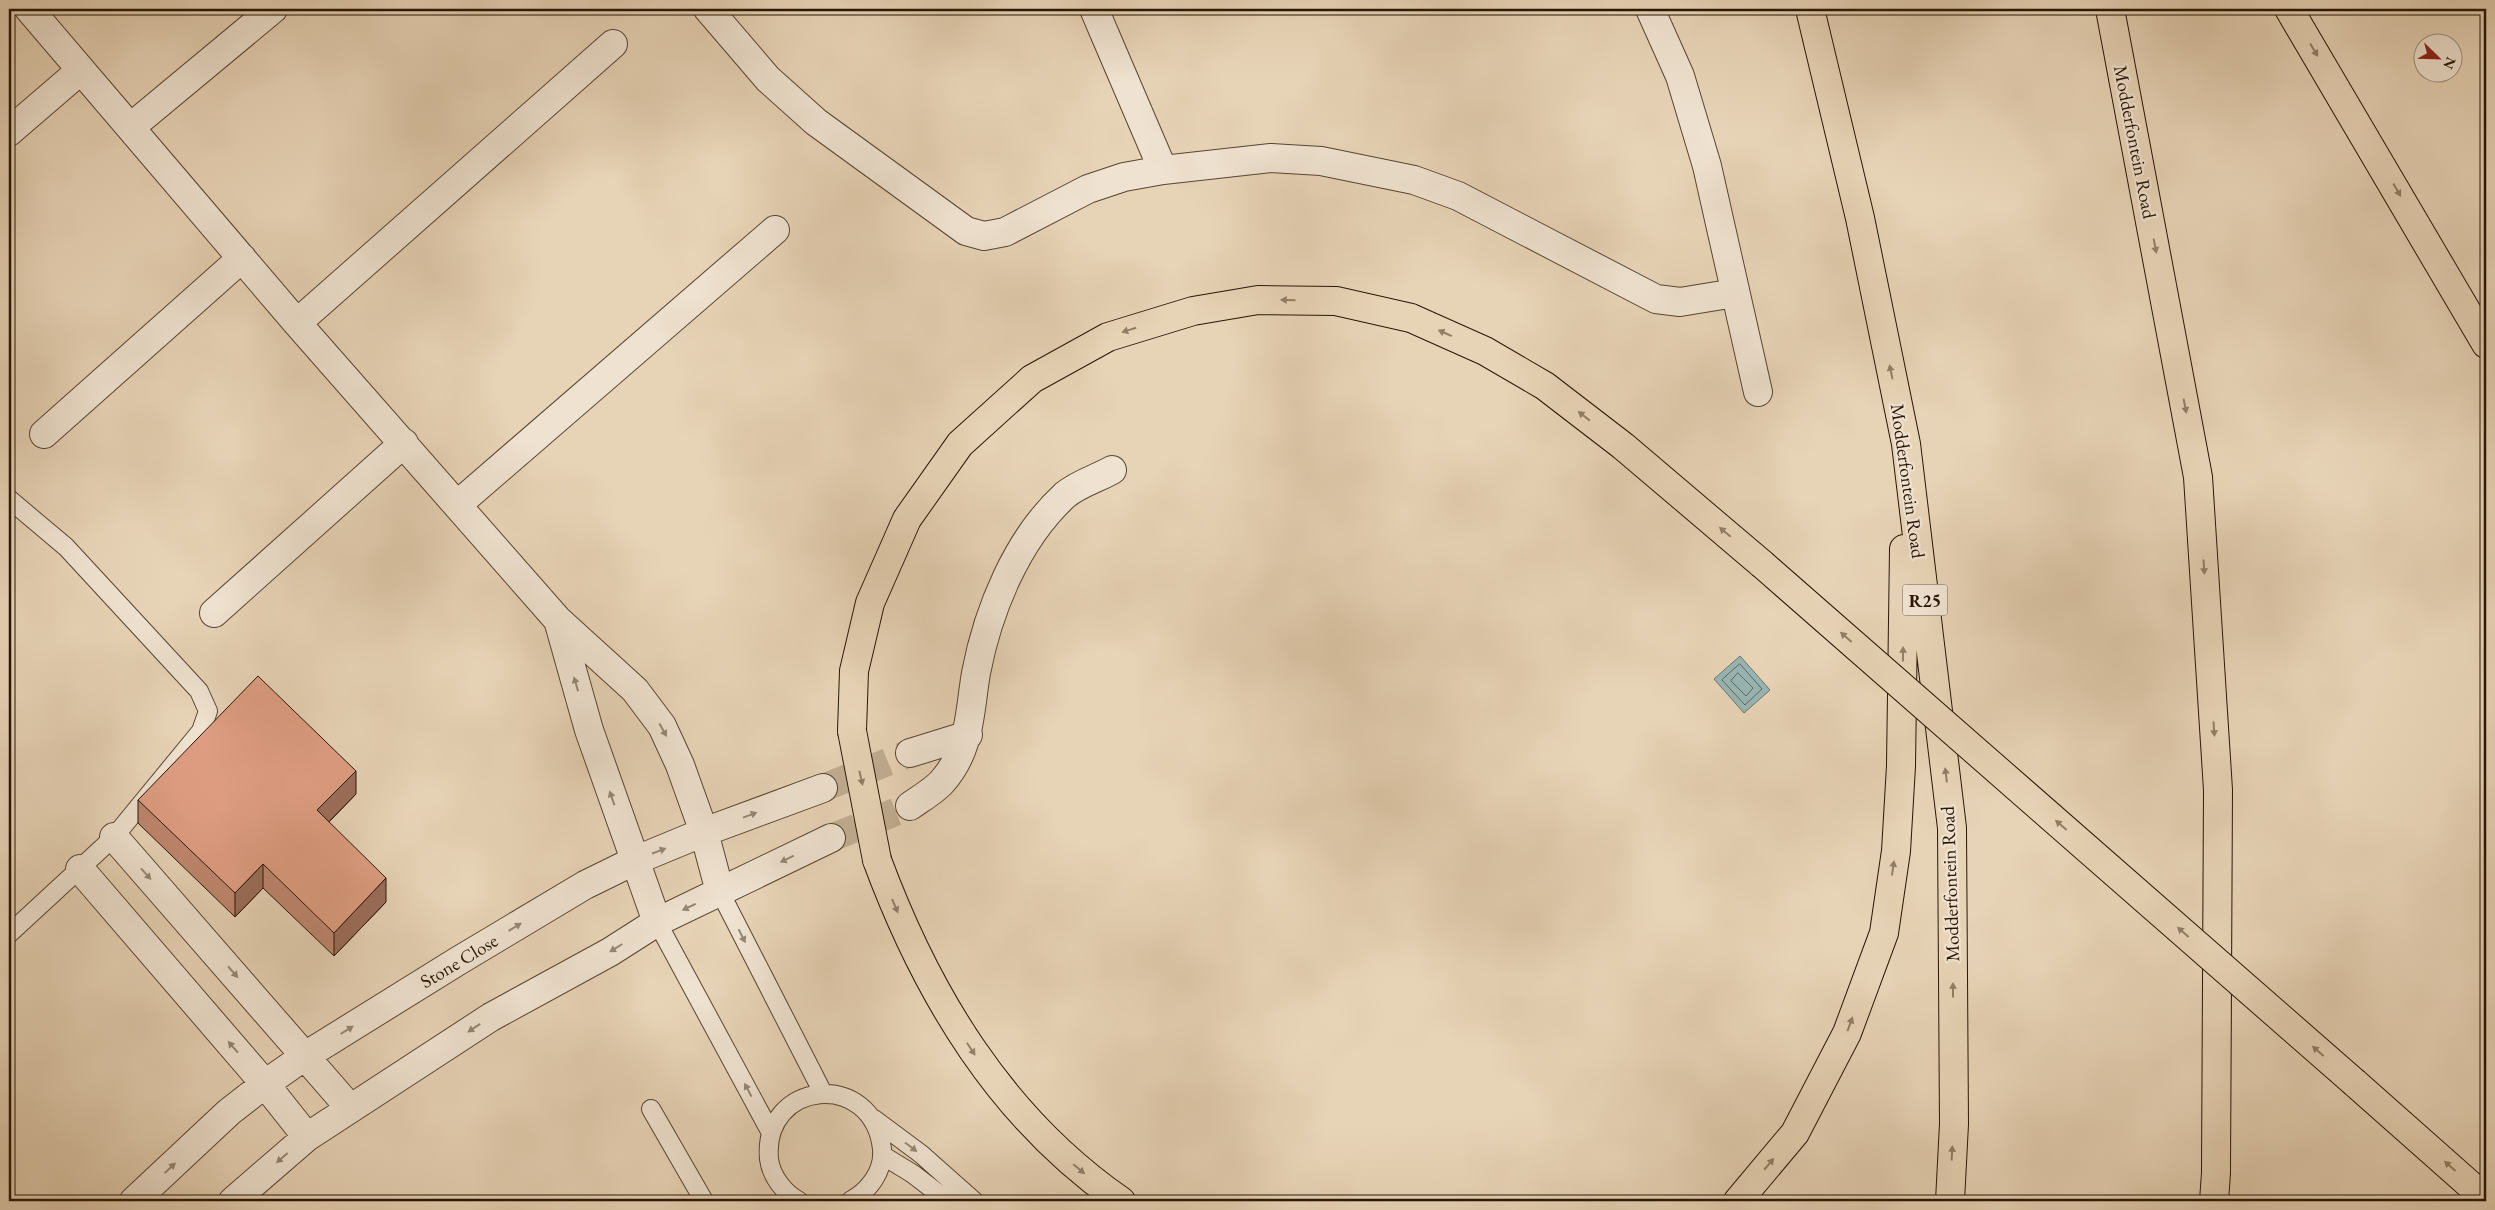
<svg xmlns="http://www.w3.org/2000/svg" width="2495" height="1210" viewBox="0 0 2495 1210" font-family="'EB Garamond',serif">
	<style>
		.water { fill: #98b6b5; stroke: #6b766e }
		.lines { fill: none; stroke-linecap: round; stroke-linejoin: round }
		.shore { stroke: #60665c; stroke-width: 1 }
		.minor-tunnel { stroke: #c1ad92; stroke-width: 28; stroke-dasharray: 28 14; stroke-linecap: butt }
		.service-casing { stroke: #574530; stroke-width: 20 }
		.minor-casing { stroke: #574530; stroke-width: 30 }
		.primary-casing { stroke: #271604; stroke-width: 30 }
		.service { stroke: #efe2d0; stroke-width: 18 }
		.minor { stroke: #efe2d0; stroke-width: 28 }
		.primary { stroke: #e7d3b6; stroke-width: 28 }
		.primary-bridge-casing { stroke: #271604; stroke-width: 30; stroke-linecap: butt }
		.primary-bridge { stroke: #e7d3b6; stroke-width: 28 }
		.wall { fill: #bf876f; stroke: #271604 }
		.shaded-wall { fill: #9b6e5a; stroke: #271604 }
		.building { fill: #de9d81; stroke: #271604 }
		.oneway { fill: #917e66 }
		.oneway2 { fill: #958674 }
		.labels { text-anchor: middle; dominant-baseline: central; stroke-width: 4.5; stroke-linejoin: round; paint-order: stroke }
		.shield { fill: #efe2d0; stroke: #635341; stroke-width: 1 }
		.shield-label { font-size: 18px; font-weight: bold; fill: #271604 }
		.street-label { font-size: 19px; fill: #271604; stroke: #efe2d0 }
	</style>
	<rect width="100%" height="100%" fill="#e7d3b6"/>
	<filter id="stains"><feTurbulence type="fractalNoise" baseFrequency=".004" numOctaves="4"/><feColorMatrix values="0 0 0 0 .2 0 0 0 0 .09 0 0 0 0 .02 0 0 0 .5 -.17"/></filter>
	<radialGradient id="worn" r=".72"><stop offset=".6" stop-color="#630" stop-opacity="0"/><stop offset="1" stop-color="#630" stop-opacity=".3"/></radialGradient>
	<!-- water -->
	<path class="water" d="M 1740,656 L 1770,690 L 1744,713 L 1714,679 Z"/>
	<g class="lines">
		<!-- shore -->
		<path class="shore" d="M 1740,664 L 1762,689 L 1745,705 L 1722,680 Z
			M 1738,673 L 1753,688 L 1746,696 L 1731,681 Z"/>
		<!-- minor-tunnel -->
		<path class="minor-tunnel" d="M 823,788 L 910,753
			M 831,838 L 910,806"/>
		<!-- service casing -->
		<g class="service-casing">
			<path id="service" d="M 9,499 L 66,547 L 199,691 L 208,711 L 201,731 L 114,837 L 9,934
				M 720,892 L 823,1093
				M 657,922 L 771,1133
				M 651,1109 L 704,1201
				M 874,1119 L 921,1154 L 974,1201
				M 882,1155 L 913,1174 L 948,1201
				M 799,1201 C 784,1193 771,1176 769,1159 C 762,1080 873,1069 882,1149 C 884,1171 869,1191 850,1201"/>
		</g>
		<!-- minor casing -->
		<g class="minor-casing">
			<path id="minor" d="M 29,9 L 297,323 L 557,619 L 635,690 L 662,726 L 680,765 L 704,832 L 720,892
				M 708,9 L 768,79 L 816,122 L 966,231 L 984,236 L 1005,232 L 1088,189 L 1124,177 L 1163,170 L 1271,158 L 1321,161 L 1414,180 L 1458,196 L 1656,299 L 1680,302 L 1735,293
				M 1094,9 L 1163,170
				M 1650,9 L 1680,76 L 1707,166 L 1758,392
				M 131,127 L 273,9
				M 9,132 L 81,70
				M 297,323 L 613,44
				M 44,434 L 242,258
				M 457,505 L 775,230
				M 214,613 L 404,443
				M 558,620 L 589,730 L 657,922
				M 910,753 L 968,735
				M 910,806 C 920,799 932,792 941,783 C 971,750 969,714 976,673 C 988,610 1017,539 1065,495 C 1078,484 1098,478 1112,470
				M 114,837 L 350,1108
				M 80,869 L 265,1084 L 307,1137
				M 134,1201 L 229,1112 L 265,1084 L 305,1056 L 458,961 L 585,885 L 634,861 L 704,832 L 823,788
				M 233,1201 L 307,1137 L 491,1017 L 610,952 L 657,922 L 831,838"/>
		</g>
		<!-- primary casing -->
		<g class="primary-casing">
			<path id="primary" d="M 1810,9 L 1860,218 L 1906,444 L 1952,828 L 1954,1124 L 1950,1201
				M 2110,9 L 2198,477 L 2218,790 L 2216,1173 L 2214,1201
				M 2289,9 L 2486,344
				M 852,731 L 854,671 L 870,603 L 907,519 L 960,444 L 1032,379 L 1108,337 L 1193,311 L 1258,300 L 1336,301 L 1411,318 L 1485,351 L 1545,386 L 1623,446 L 1762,564
				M 877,860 C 927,995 1001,1118 1121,1201
				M 2355,1083 L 2486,1199
				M 1738,1201 L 1795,1133 L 1847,1033 L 1884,933 L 1896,851 L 1901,766 L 1904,549"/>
		</g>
		<!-- service -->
		<use href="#service" class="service"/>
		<!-- minor -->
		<use href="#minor" class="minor"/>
		<!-- primary -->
		<use href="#primary" class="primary"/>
		<!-- primary-bridge casing -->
		<g class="primary-bridge-casing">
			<path id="primary-bridge" d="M 1762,564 L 2355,1083
				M 852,731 L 877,860"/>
		</g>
		<!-- primary-bridge -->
		<use href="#primary-bridge" class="primary-bridge"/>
	</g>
	<!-- wall -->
	<path class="wall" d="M 356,794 L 329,822 L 386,902 L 334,956 L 263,888 L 235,917 L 138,823 L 138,800 Z"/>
	<!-- shaded-wall -->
	<path class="shaded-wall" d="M 356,771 L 356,794 L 317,834 L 317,810 Z
		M 263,864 L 263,888 L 235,917 L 235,893 Z
		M 386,878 L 386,902 L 334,956 L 334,933 Z"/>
	<!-- building -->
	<path class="building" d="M 258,676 L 356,771 L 317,810 L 386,878 L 334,933 L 263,864 L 235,893 L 138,800 Z"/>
	<!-- one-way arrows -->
	<defs><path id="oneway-solid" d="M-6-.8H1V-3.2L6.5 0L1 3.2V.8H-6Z" transform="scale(1.25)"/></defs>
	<g class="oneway">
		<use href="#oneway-solid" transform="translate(2314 50) rotate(59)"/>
		<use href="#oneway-solid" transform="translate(2397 190) rotate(60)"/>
		<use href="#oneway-solid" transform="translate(2155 246) rotate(79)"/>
		<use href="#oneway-solid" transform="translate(1288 300) rotate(-179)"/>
		<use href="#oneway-solid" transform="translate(1129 330) rotate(163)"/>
		<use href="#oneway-solid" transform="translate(1445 333) rotate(-156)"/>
		<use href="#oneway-solid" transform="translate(1891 372) rotate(-102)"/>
		<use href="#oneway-solid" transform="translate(2185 406) rotate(79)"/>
		<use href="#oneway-solid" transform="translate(1584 416) rotate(-142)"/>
		<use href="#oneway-solid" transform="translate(1725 532) rotate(-140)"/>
		<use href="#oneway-solid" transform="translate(2204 567) rotate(86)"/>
		<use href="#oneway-solid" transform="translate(1846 637) rotate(-139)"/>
		<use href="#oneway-solid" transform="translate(1903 654) rotate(-89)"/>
		<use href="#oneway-solid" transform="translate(2214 729) rotate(86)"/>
		<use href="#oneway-solid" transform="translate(1946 775) rotate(-97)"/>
		<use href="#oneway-solid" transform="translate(861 778) rotate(77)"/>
		<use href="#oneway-solid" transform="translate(2061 825) rotate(-139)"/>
		<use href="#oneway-solid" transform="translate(1893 868) rotate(-82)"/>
		<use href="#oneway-solid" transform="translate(895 906) rotate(67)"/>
		<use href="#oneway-solid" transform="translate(2183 932) rotate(-139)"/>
		<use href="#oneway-solid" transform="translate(1953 990) rotate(-90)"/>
		<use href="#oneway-solid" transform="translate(1850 1024) rotate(-70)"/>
		<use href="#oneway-solid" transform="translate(971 1049) rotate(57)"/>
		<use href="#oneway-solid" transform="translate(2318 1051) rotate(-139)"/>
		<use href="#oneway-solid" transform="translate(1952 1153) rotate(-87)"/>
		<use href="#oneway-solid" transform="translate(1769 1164) rotate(-50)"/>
		<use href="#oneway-solid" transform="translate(2450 1166) rotate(-139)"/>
		<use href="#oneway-solid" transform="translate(1079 1169) rotate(40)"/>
	</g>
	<g class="oneway2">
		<use href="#oneway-solid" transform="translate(576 684) rotate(-106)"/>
		<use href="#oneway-solid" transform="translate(663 730) rotate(61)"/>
		<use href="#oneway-solid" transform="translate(612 798) rotate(-109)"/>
		<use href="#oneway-solid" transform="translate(750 815) rotate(-20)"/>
		<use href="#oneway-solid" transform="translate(659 851) rotate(-21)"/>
		<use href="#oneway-solid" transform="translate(787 859) rotate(154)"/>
		<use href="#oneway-solid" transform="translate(146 874) rotate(48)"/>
		<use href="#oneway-solid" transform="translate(689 907) rotate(155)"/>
		<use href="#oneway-solid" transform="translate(515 927) rotate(-31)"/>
		<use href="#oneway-solid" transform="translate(742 936) rotate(63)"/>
		<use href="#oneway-solid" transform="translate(616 948) rotate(148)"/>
		<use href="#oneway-solid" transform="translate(233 972) rotate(49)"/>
		<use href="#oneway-solid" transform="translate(474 1028) rotate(147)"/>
		<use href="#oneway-solid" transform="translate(347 1030) rotate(-32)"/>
		<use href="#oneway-solid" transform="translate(233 1047) rotate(-131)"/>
		<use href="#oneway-solid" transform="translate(748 1090) rotate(-118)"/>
		<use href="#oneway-solid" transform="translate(911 1147) rotate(37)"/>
		<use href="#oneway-solid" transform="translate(282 1158) rotate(139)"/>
		<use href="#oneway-solid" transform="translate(170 1168) rotate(-43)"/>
	</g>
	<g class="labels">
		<!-- shield labels -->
		<rect class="shield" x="1902.5" y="584.5" width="45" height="31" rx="4"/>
		<g class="shield-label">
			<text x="1925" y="600">R25</text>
		</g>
		<!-- street labels -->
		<g class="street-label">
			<text transform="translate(2135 142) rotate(79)">Modderfontein Road</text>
			<text transform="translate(1908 481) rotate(82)">Modderfontein Road</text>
			<text transform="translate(1950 884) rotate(-92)">Modderfontein Road</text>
			<text transform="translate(459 961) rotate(-31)">Stone Close</text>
		</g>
	</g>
	<!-- margin -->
	<rect width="2495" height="1210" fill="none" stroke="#e7d3b6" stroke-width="30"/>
	<rect x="10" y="10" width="2475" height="1190" fill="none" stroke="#271604" stroke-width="2.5"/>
	<rect x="15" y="15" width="2465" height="1180" fill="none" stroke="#271604"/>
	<!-- north arrow -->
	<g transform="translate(2438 58) rotate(113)"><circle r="24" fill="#efe2d0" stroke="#9f907e"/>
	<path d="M0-4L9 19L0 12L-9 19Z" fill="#8f2418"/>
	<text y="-8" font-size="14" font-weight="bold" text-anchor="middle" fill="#271604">N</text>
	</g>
	<rect width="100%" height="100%" filter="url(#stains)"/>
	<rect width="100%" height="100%" fill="url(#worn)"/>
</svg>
